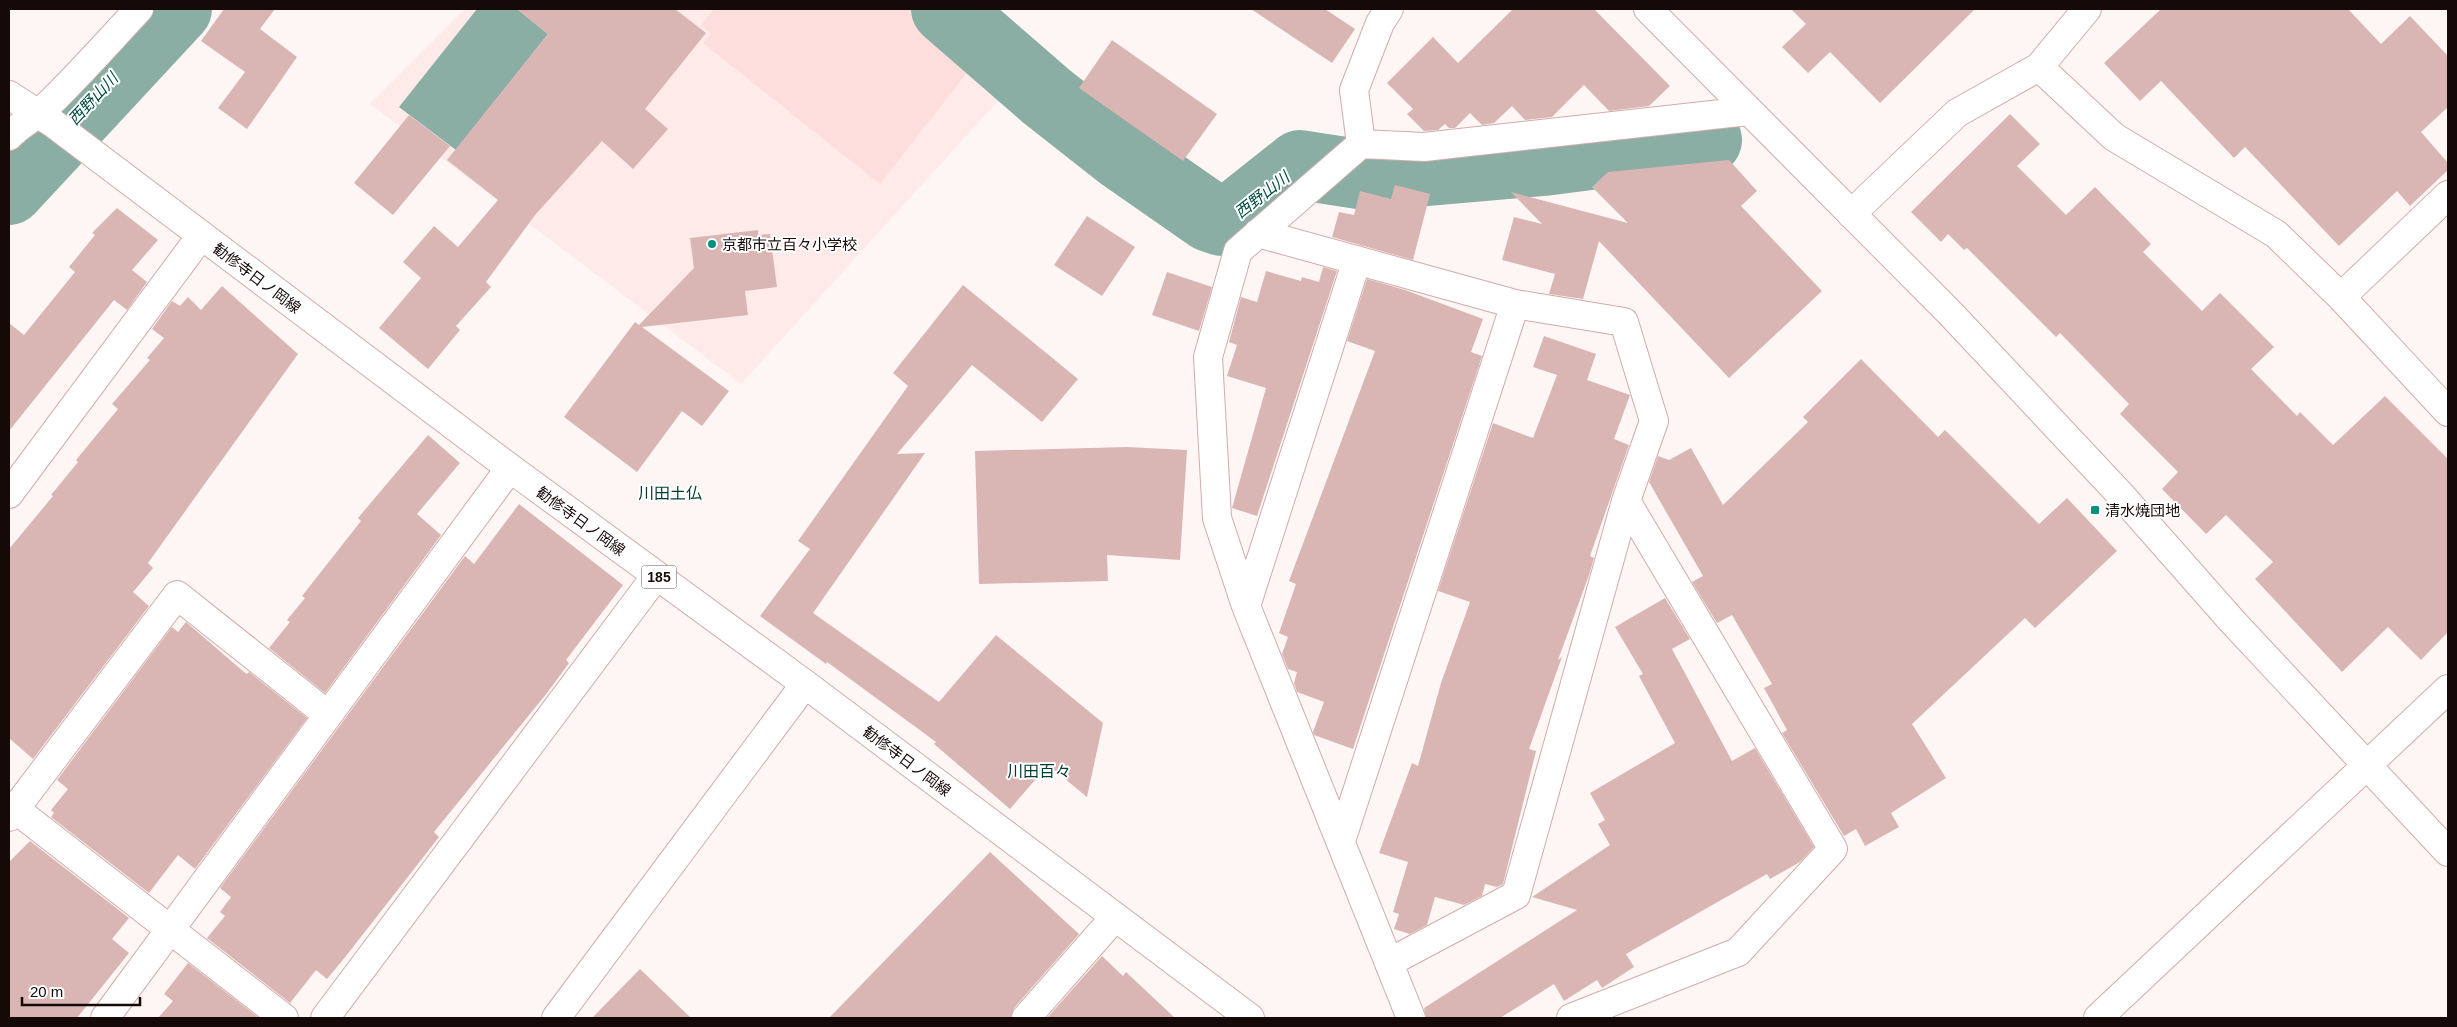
<svg xmlns="http://www.w3.org/2000/svg" width="2457" height="1027" viewBox="0 0 2457 1027" font-family="Arial,'Noto Sans JP',sans-serif">
	<style>
		.built { fill: #feeae9 }
		.green { fill: #fddedc }
		.water { fill: #8aada4 }
		.lines { fill: none; stroke-linecap: round; stroke-linejoin: round }
		.river { stroke: #8aada4; stroke-width: 70 }
		.building { fill: #d9b6b4 }
		.minor-casing { stroke: #d1acaa; stroke-width: 30 }
		.major-casing { stroke: #d1acaa; stroke-width: 30 }
		.minor { stroke: #fff; stroke-width: 28 }
		.major { stroke: #fff; stroke-width: 28 }
		.poi-dot { fill: #02917b; stroke: #fff; stroke-width: 2 }
		.labels { text-anchor: middle; dominant-baseline: central; stroke-width: 4; stroke-linejoin: round; paint-order: stroke }
		.shield { fill: #fff; stroke: #5c5453; stroke-width: 1 }
		.shield-label { font-size: 14px; font-weight: bold; fill: #160a09 }
		.poi-label { font-size: 15px; fill: #160a09; stroke: #fff; text-anchor: start }
		.street-label { font-size: 15px; fill: #160a09; stroke: #fff }
		.water-label { font-size: 16px; font-style: italic; fill: #004d40; stroke: #fff }
		.neighbourhood-label { font-size: 16px; fill: #003c32; stroke: #fff }
	</style>
	<rect width="100%" height="100%" fill="#fef6f5"/>
	<!-- built -->
	<path class="built" d="M 465,9 L 940,9 L 1018,79 L 741,384 L 370,104 Z"/>
	<!-- green -->
	<path class="green" d="M 714,9 L 926,9 L 980,56 L 880,184 L 703,43 L 711,34 L 701,25 Z"/>
	<!-- water -->
	<path class="water" d="M 477,9 L 517,9 L 548,34 L 456,150 L 399,107 Z"/>
	<g class="lines">
		<!-- river -->
		<path class="river" d="M 946,9 L 1046,96 L 1121,155 L 1210,217 L 1222,221 L 1232,219 L 1300,165 L 1371,176 L 1543,161 L 1707,140
			M 9,190 L 177,9"/>
	</g>
	<!-- building -->
	<path class="building" d="M 224,9 L 275,9 L 260,29 L 297,57 L 247,129 L 218,108 L 245,72 L 201,41 Z
		M 517,9 L 675,9 L 706,33 L 645,109 L 668,129 L 633,169 L 602,141 L 535,215 L 486,282 L 491,287 L 456,326 L 460,330 L 428,369 L 379,328 L 421,278 L 403,262 L 434,226 L 458,247 L 498,200 L 447,160 L 548,34 Z
		M 1251,9 L 1325,9 L 1355,29 L 1332,63 Z
		M 1513,9 L 1594,9 L 1670,86 L 1649,106 L 1609,111 L 1584,85 L 1552,117 L 1525,120 L 1512,106 L 1494,123 L 1482,125 L 1470,113 L 1455,128 L 1449,128 L 1445,124 L 1438,130 L 1424,131 L 1407,114 L 1413,109 L 1387,83 L 1433,37 L 1458,63 Z
		M 1791,9 L 1975,9 L 1880,103 L 1830,52 L 1808,73 L 1782,47 L 1806,24 Z
		M 2161,9 L 2348,9 L 2381,44 L 2410,16 L 2448,56 L 2448,107 L 2421,132 L 2448,163 L 2448,170 L 2410,206 L 2397,191 L 2339,246 L 2245,147 L 2234,158 L 2161,81 L 2140,101 L 2104,63 Z
		M 1112,40 L 1217,114 L 1183,161 L 1079,88 Z
		M 2010,114 L 2040,144 L 2017,166 L 2066,215 L 2095,187 L 2151,244 L 2143,252 L 2202,311 L 2220,293 L 2274,347 L 2251,369 L 2297,416 L 2300,412 L 2333,445 L 2385,396 L 2448,459 L 2448,632 L 2421,660 L 2388,627 L 2342,672 L 2255,579 L 2273,562 L 2226,515 L 2206,534 L 2162,489 L 2178,472 L 2120,414 L 2129,404 L 2060,333 L 2056,337 L 1967,248 L 1964,250 L 1948,234 L 1941,242 L 1911,212 Z
		M 409,115 L 450,146 L 393,215 L 354,183 Z
		M 1729,160 L 1757,191 L 1741,206 L 1822,291 L 1729,378 L 1599,241 L 1583,299 L 1549,294 L 1555,274 L 1502,260 L 1514,217 L 1542,224 L 1511,192 L 1628,223 L 1592,187 L 1608,172 Z
		M 1395,185 L 1430,194 L 1413,260 L 1332,237 L 1339,212 L 1354,215 L 1360,191 L 1391,199 Z
		M 117,208 L 158,240 L 132,270 L 147,282 L 127,310 L 114,300 L 9,431 L 9,323 L 24,335 L 75,272 L 69,267 L 95,235 L 92,233 Z
		M 1087,216 L 1135,247 L 1102,296 L 1054,265 Z
		M 758,230 L 758,235 L 770,234 L 777,287 L 745,291 L 748,315 L 642,327 L 729,391 L 702,426 L 682,411 L 637,472 L 564,417 L 635,322 L 639,325 L 694,268 L 690,238 Z
		M 1323,267 L 1337,271 L 1257,516 L 1232,508 L 1266,388 L 1227,376 L 1237,345 L 1229,342 L 1241,297 L 1257,302 L 1266,271 L 1301,281 L 1302,277 L 1319,282 Z
		M 1167,272 L 1212,287 L 1199,331 L 1152,315 Z
		M 1367,279 L 1405,290 L 1483,319 L 1471,352 L 1482,356 L 1353,749 L 1314,735 L 1313,732 L 1324,702 L 1297,692 L 1294,683 L 1297,672 L 1288,669 L 1282,654 L 1288,637 L 1279,633 L 1296,584 L 1289,581 L 1375,351 L 1347,341 Z
		M 963,285 L 1078,379 L 1042,422 L 972,365 L 897,454 L 925,453 L 813,613 L 939,702 L 996,635 L 1103,723 L 1087,797 L 1048,765 L 1010,809 L 934,744 L 936,742 L 827,662 L 826,664 L 760,616 L 810,549 L 798,541 L 908,386 L 893,373 Z
		M 222,286 L 298,354 L 148,563 L 153,568 L 133,592 L 149,606 L 33,759 L 9,738 L 9,549 L 53,496 L 51,495 L 78,462 L 76,460 L 118,409 L 112,404 L 150,360 L 147,358 L 164,338 L 152,329 L 172,301 L 180,306 L 188,297 L 201,310 Z
		M 1544,336 L 1596,354 L 1587,380 L 1630,395 L 1614,439 L 1629,445 L 1590,556 L 1594,558 L 1589,575 L 1558,660 L 1562,657 L 1529,749 L 1536,751 L 1503,884 L 1497,887 L 1485,884 L 1482,896 L 1464,905 L 1435,897 L 1427,925 L 1410,934 L 1394,929 L 1399,914 L 1393,912 L 1408,862 L 1379,853 L 1412,763 L 1418,766 L 1441,683 L 1470,602 L 1438,591 L 1493,423 L 1533,438 L 1557,375 L 1533,367 Z
		M 1861,359 L 1938,437 L 1945,430 L 2039,524 L 2067,498 L 2117,551 L 2035,628 L 2025,618 L 1912,724 L 1946,778 L 1891,813 L 1899,827 L 1865,846 L 1856,829 L 1844,836 L 1782,733 L 1787,730 L 1764,688 L 1772,684 L 1732,615 L 1717,623 L 1692,582 L 1703,576 L 1649,482 L 1658,456 L 1669,460 L 1691,448 L 1723,505 L 1808,422 L 1803,417 Z
		M 428,435 L 460,463 L 417,514 L 441,535 L 325,693 L 269,648 L 290,622 L 287,620 L 305,598 L 302,596 L 361,521 L 358,518 Z
		M 1127,447 L 1187,450 L 1180,560 L 1107,555 L 1108,581 L 979,584 L 975,451 Z
		M 519,504 L 623,585 L 566,660 L 569,663 L 547,693 L 434,832 L 439,837 L 346,956 L 327,979 L 316,970 L 290,1003 L 207,938 L 225,916 L 220,912 L 231,897 L 220,888 L 465,556 L 474,564 Z
		M 1665,598 L 1690,639 L 1672,649 L 1732,761 L 1755,748 L 1814,847 L 1800,862 L 1770,879 L 1767,874 L 1626,954 L 1634,967 L 1602,988 L 1597,980 L 1564,1001 L 1554,984 L 1500,1018 L 1426,1018 L 1424,1008 L 1577,910 L 1532,897 L 1610,845 L 1598,824 L 1605,820 L 1590,793 L 1675,743 L 1639,676 L 1643,674 L 1615,627 Z
		M 186,622 L 244,672 L 247,674 L 249,672 L 307,718 L 195,869 L 178,855 L 149,893 L 51,817 L 54,813 L 51,810 L 68,789 L 57,780 L 172,627 L 178,632 Z
		M 30,841 L 129,918 L 112,939 L 129,953 L 77,1018 L 9,1018 L 9,862 Z
		M 990,852 L 1079,934 L 1014,1008 L 1011,1018 L 829,1018 Z
		M 1102,956 L 1123,976 L 1126,972 L 1175,1018 L 1047,1018 Z
		M 188,963 L 259,1018 L 158,1018 L 173,1001 L 164,994 Z
		M 640,969 L 691,1018 L 592,1018 Z"/>
	<g class="lines">
		<!-- minor casing -->
		<g class="minor-casing">
			<path id="minor" d="M 1648,9 L 1951,314 L 2120,494 L 2232,621 L 2448,852
				M 2039,67 L 2114,137 L 2276,234 L 2341,297 L 2448,412
				M 9,136 C 20,124 36,117 48,105 C 80,74 109,41 139,9
				M 1361,144 L 1354,90 L 1380,23 L 1389,9
				M 1851,214 L 1957,113 L 2039,67 L 2087,9
				M 1258,233 L 1515,304 L 1624,322 L 1654,421 L 1626,501
				M 2341,297 L 2448,195
				M 9,494 L 201,236
				M 1246,606 L 1357,260
				M 15,809 L 284,1018
				M 9,817 L 177,595 L 328,715
				M 1341,841 L 1515,304
				M 1390,962 L 1516,895 L 1626,501 L 1833,849 L 1738,952 L 1571,1018
				M 105,1018 L 510,468
				M 325,1018 L 656,576
				M 556,1018 L 805,684
				M 1026,1018 L 1115,917
				M 1411,1018 L 1246,606 L 1217,518 L 1208,357 L 1238,251 L 1361,144 L 1424,147 L 1748,111
				M 2098,1018 L 2448,689"/>
		</g>
		<!-- major casing -->
		<g class="major-casing">
			<path id="major" d="M 9,95 L 54,124 L 510,468 L 805,684 L 1250,1018"/>
		</g>
		<!-- minor -->
		<use href="#minor" class="minor"/>
		<!-- major -->
		<use href="#major" class="major"/>
	</g>
	<!-- markers -->
	<g class="poi-dot">
		<circle cx="712" cy="244" r="5"/>
		<rect x="2090" y="505" width="10" height="10" rx="2.5"/>
	</g>
	<g class="labels">
		<!-- shield labels -->
		<rect class="shield" x="641.5" y="565.5" width="35" height="23" rx="4"/>
		<g class="shield-label">
			<text x="659" y="577">185</text>
		</g>
		<!-- poi labels -->
		<g class="poi-label">
			<text x="722" y="244">京都市立百々小学校</text>
			<text x="2105" y="510">清水焼団地</text>
		</g>
		<!-- street labels -->
		<g class="street-label">
			<text transform="translate(257 278) rotate(37)">勧修寺日ノ岡線</text>
			<text transform="translate(581 521) rotate(36)">勧修寺日ノ岡線</text>
			<text transform="translate(907 761) rotate(37)">勧修寺日ノ岡線</text>
		</g>
		<!-- water labels -->
		<g class="water-label">
			<text transform="translate(93 99) rotate(-47)">西野山川</text>
			<text transform="translate(1262 195) rotate(-38)">西野山川</text>
		</g>
		<!-- neighbourhood labels -->
		<g class="neighbourhood-label">
			<text x="670" y="493">川田土仏</text>
			<text x="1039" y="771">川田百々</text>
		</g>
	</g>
	<!-- border -->
	<rect width="2457" height="1027" fill="none" stroke="#160a09" stroke-width="20"/>
	<!-- scale -->
	<path d="M22 997v8h118v-8" fill="none" stroke="#160a09" stroke-width="2.5"/>
	<text x="30" y="997" font-size="15" fill="#160a09" stroke="#ffffff" stroke-width="4" paint-order="stroke">20 m</text>
</svg>
